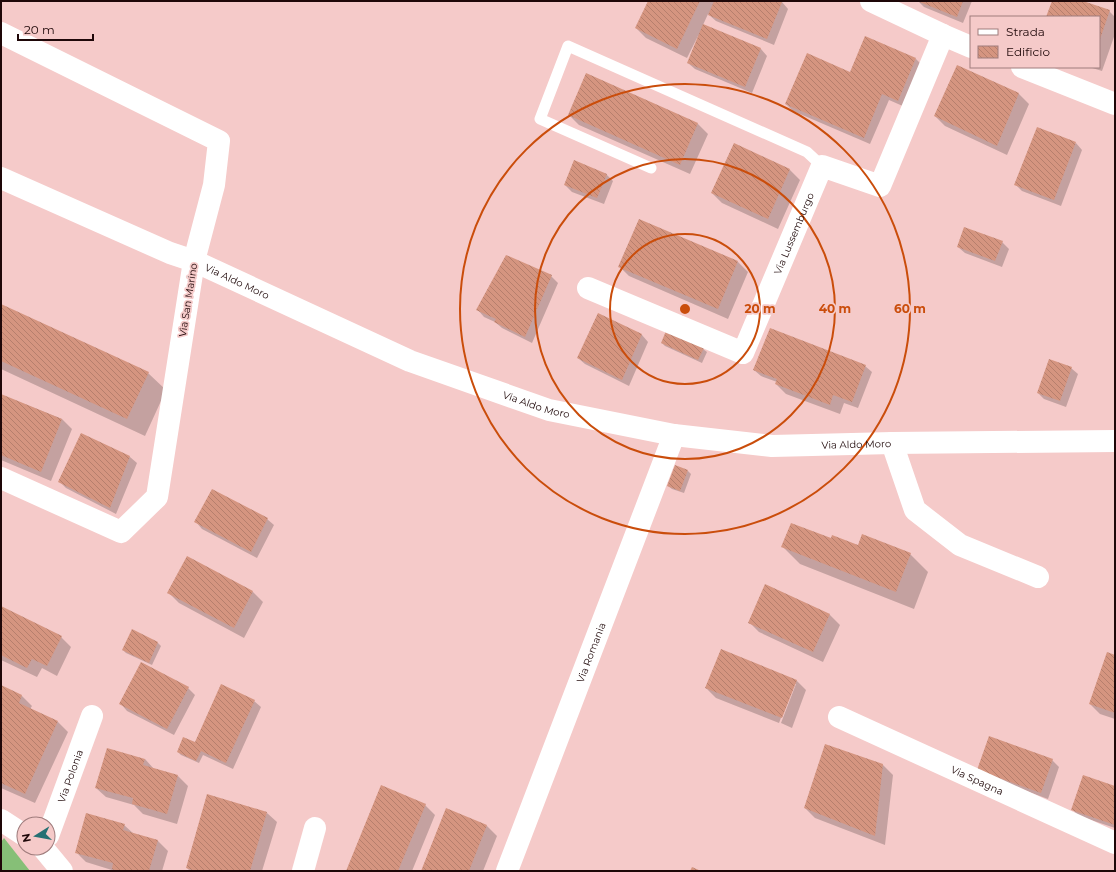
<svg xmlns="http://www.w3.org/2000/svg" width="1116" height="872" viewBox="0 0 1116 872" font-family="Montserrat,sans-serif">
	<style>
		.grass { fill: #86bf77 }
		.shadow { fill: #0003 }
		.building { fill: url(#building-back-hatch) }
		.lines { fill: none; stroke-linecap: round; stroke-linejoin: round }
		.lane { stroke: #fff; stroke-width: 11 }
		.street { stroke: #fff; stroke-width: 22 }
		.ring { fill: none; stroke: #ca4d0b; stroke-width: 2 }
		.labels { text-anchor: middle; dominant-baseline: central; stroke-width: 3.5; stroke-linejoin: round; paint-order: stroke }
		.street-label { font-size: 10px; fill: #1e0708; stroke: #f5cac9 }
		.centre { fill: #ca4d0b; stroke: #f5cac9; stroke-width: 2 }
		.ring-label { font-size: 12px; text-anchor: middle; font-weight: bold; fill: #ca4d0b; stroke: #f5cac9; stroke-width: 3.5; stroke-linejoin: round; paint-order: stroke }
	</style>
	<defs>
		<pattern id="building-back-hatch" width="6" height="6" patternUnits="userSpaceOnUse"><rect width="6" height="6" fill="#d59580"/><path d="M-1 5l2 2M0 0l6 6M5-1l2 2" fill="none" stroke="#b67f6d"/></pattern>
	</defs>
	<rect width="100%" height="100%" fill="#f5cac9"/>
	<!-- grass -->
	<path class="grass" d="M 4,838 L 30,871 L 1,871 L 1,842 Z"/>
	<!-- shadow -->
	<path class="shadow" d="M 649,1 L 778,1 L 782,2 L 788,9 L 774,45 L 716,21 L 708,14 L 703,25 L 761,49 L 767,56 L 752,93 L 695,69 L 688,63 L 699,37 L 698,36 L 687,58 L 646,38 L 636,28 Z
		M 918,1 L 972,1 L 963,23 L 924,7 Z
		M 1053,1 L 1080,1 L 1109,11 L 1115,17 L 1115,34 L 1102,71 L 1089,67 L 1099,67 L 1099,17 L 1047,17 Z
		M 916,59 L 922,65 L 905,107 L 889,100 L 870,144 L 793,111 L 786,104 L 851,73 Z
		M 958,66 L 1019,94 L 1029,104 L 1007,155 L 945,126 L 935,116 Z
		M 587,74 L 698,124 L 708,134 L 690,174 L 579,125 L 569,115 Z
		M 1076,143 L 1082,150 L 1061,206 L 1022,191 L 1016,185 Z
		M 734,144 L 790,170 L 800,180 L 778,229 L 722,203 L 712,193 Z
		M 574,162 L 607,175 L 613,181 L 604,204 L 572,192 L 565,185 Z
		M 639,220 L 738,262 L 748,272 L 728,319 L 629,276 L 619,266 Z
		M 1002,242 L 1009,249 L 1002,267 L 965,253 L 958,247 Z
		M 551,276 L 558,283 L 532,343 L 502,328 L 495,322 L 484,317 L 478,310 Z
		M 1,305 L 148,373 L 166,390 L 145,436 L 1,369 Z
		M 598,314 L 642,335 L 648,342 L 629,386 L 585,364 L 578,358 Z
		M 662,343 L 703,349 L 707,352 L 702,363 L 665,346 Z
		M 865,366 L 872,372 L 858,408 L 844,403 L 840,414 L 786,394 L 776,384 L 777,382 L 761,376 L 754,370 Z
		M 1071,368 L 1078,374 L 1066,407 L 1044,399 L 1038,393 Z
		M 1,395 L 62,419 L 72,429 L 51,481 L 1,460 Z
		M 82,434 L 130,457 L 137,463 L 116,514 L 66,488 L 59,481 Z
		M 688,471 L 691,474 L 684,493 L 672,489 L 668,486 Z
		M 267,519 L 274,525 L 257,558 L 202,529 L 196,522 Z
		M 858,546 L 910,554 L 928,572 L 914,609 L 800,564 L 783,547 Z
		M 187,558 L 253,592 L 263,602 L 244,638 L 179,603 L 169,593 Z
		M 766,585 L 830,615 L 840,625 L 823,662 L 759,632 L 749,622 Z
		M 1,607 L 61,637 L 71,647 L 57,676 L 42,668 L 37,677 L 1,660 Z
		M 158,643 L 161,646 L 152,665 L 126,653 L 123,650 Z
		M 1115,656 L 1115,719 L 1100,714 L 1090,704 Z
		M 142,663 L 188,688 L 195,695 L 174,735 L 127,711 L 121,704 Z
		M 796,680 L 806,690 L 792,728 L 781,723 L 796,684 L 794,684 L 779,723 L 716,698 L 706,688 Z
		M 1,686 L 22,696 L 32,706 L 30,709 L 58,722 L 68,732 L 35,803 L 1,788 Z
		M 254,701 L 261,707 L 233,769 L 203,755 L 199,763 L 181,755 L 178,752 L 195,744 Z
		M 826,746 L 883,765 L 893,775 L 885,845 L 815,818 L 805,808 Z
		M 145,759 L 154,769 L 178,776 L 188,786 L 177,824 L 143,814 L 134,805 L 106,797 L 96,788 Z
		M 1052,760 L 1059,767 L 1048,799 L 985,776 Z
		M 1115,787 L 1115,828 L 1079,816 L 1073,810 Z
		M 425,805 L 435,815 L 412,871 L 347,871 Z
		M 447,810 L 487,826 L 497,836 L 483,871 L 422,871 Z
		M 267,813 L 277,822 L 262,871 L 190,871 L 187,868 Z
		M 124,825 L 134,834 L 158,841 L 168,851 L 162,871 L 115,871 L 86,862 L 76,852 Z"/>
	<!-- building -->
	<path class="building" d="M 648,1 L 700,1 L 677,49 L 635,28 Z
		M 714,1 L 781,1 L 782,2 L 767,39 L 708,15 Z
		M 917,1 L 963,1 L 957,17 Z
		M 1052,1 L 1083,1 L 1110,10 L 1099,42 L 1099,17 L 1046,17 Z
		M 703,24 L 761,48 L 745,87 L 687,63 Z
		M 865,36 L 916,58 L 898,101 L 882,94 L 864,138 L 785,104 L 807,53 L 850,72 Z
		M 957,65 L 1019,93 L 997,146 L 934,116 Z
		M 586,73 L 698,123 L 680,165 L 568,115 Z
		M 1037,127 L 1076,142 L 1054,200 L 1014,185 Z
		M 734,143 L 790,169 L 768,219 L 711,193 Z
		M 574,160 L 607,174 L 597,198 L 564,185 Z
		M 639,219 L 738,261 L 718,309 L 618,267 Z
		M 964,227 L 1003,241 L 995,261 L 957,247 Z
		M 506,255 L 552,275 L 525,337 L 494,322 L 496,319 L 476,310 Z
		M 1,304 L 149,372 L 127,419 L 1,361 Z
		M 598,313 L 642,334 L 622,380 L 577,358 Z
		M 770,328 L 866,365 L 852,402 L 833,395 L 830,405 L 775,384 L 777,379 L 753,370 Z
		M 666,331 L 704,348 L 698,360 L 661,343 Z
		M 1049,359 L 1072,367 L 1060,401 L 1037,393 Z
		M 1,394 L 62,419 L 41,472 L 1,455 Z
		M 81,433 L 130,456 L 110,508 L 58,482 Z
		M 675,465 L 688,470 L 680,491 L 667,486 Z
		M 212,489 L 268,518 L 251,552 L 194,522 Z
		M 791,523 L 831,538 L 832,535 L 858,545 L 862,534 L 911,553 L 896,592 L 781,547 Z
		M 187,556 L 253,591 L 234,628 L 167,593 Z
		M 765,584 L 830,614 L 813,652 L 748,623 Z
		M 1,606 L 62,636 L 47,666 L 32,659 L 27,668 L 1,655 Z
		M 132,629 L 158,642 L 149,663 L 122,650 Z
		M 721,649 L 797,680 L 782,718 L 705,688 Z
		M 1107,652 L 1115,655 L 1115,713 L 1089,704 Z
		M 141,662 L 189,687 L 167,729 L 119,704 Z
		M 221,684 L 255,700 L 226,763 L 201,751 L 196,761 L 177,752 L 183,737 L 195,742 Z
		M 1,685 L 22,695 L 19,703 L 58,721 L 25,794 L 1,783 Z
		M 989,736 L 1053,759 L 1041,793 L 977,770 Z
		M 825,744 L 883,764 L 875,836 L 804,808 Z
		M 107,748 L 145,759 L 143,765 L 178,775 L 167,814 L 132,804 L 133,798 L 95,788 Z
		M 1083,775 L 1115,786 L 1115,825 L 1071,810 Z
		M 381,785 L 426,804 L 398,871 L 346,871 Z
		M 207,794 L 267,812 L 250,871 L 195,871 L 186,868 Z
		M 446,808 L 487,825 L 469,871 L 421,871 Z
		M 86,813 L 125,824 L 123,830 L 158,840 L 149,871 L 117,871 L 112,869 L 113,863 L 75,853 Z
		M 692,867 L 701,871 L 690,871 Z"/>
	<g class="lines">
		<!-- lane -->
		<path class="lane" d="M 651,168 L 540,119 L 568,46 L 807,152 L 822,166"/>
		<!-- street -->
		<g class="street">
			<path d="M 871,1 L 943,35 L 971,47"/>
			<path d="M 1,33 L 219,141 L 214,185 L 194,261 L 157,497 L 121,532 L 1,478"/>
			<path d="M 1022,67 L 1115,104"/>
			<path id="s1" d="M 1,178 L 170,253 L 194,261 L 410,361 L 549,410 L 674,435 L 772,446 L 892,443 L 1115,441"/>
			<path id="s2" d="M 588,288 L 743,353 L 822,166 L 880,186 L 943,35"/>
			<path d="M 892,443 L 915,510 L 960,545 L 1038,577"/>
			<path id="s3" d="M 839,717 L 1115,843"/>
			<path d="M 1,820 L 24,835"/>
			<path id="s4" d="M 48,836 L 92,716"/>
			<path d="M 43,848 L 62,871"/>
			<path d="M 303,871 L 315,828"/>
			<path id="s5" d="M 507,871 L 674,435"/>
		</g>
	</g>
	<!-- distance rings -->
	<g class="ring">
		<circle cx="685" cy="309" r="75"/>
		<circle cx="685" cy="309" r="150"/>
		<circle cx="685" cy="309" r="225"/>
	</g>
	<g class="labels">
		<!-- street labels -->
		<g class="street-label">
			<text stroke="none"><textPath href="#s2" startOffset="298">Via Lussemburgo</textPath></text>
			<text stroke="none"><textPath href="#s1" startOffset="258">Via Aldo Moro</textPath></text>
			<text transform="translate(188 300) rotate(-81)">Via San Marino</text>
			<text stroke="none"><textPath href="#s1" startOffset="582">Via Aldo Moro</textPath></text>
			<text stroke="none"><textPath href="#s1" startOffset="906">Via Aldo Moro</textPath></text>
			<text stroke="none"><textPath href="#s5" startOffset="234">Via Romania</textPath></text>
			<text stroke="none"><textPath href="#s4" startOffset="64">Via Polonia</textPath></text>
			<text stroke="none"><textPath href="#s3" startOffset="152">Via Spagna</textPath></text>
		</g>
	</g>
	<circle cx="685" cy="309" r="6" class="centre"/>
	<g class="ring-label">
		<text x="760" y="313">20 m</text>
		<text x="835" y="313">40 m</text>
		<text x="910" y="313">60 m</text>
	</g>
	<!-- border -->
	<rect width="1116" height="872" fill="none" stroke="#1e0708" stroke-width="4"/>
	<!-- legend -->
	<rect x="970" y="16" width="130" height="52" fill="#f5cac9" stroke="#9f7c7c"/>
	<rect x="978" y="29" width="20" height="6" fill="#ffffff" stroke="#9f7c7c"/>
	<text x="1006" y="36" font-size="12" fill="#1e0708">Strada</text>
	<rect x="978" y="46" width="20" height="12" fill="url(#building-back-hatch)" stroke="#9f7c7c"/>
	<text x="1006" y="56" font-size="12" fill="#1e0708">Edificio</text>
	<!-- north arrow -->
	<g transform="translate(36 836) rotate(259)"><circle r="19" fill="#f5cac9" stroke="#9f7c7c"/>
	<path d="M0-3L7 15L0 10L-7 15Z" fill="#257073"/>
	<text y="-6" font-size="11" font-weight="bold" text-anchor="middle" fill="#1e0708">N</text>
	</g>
	<!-- scale -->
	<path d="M18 34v6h75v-6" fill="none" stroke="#1e0708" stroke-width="2"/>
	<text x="24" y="34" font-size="12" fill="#1e0708" stroke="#f5cac9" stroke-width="3" paint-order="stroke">20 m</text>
</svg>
